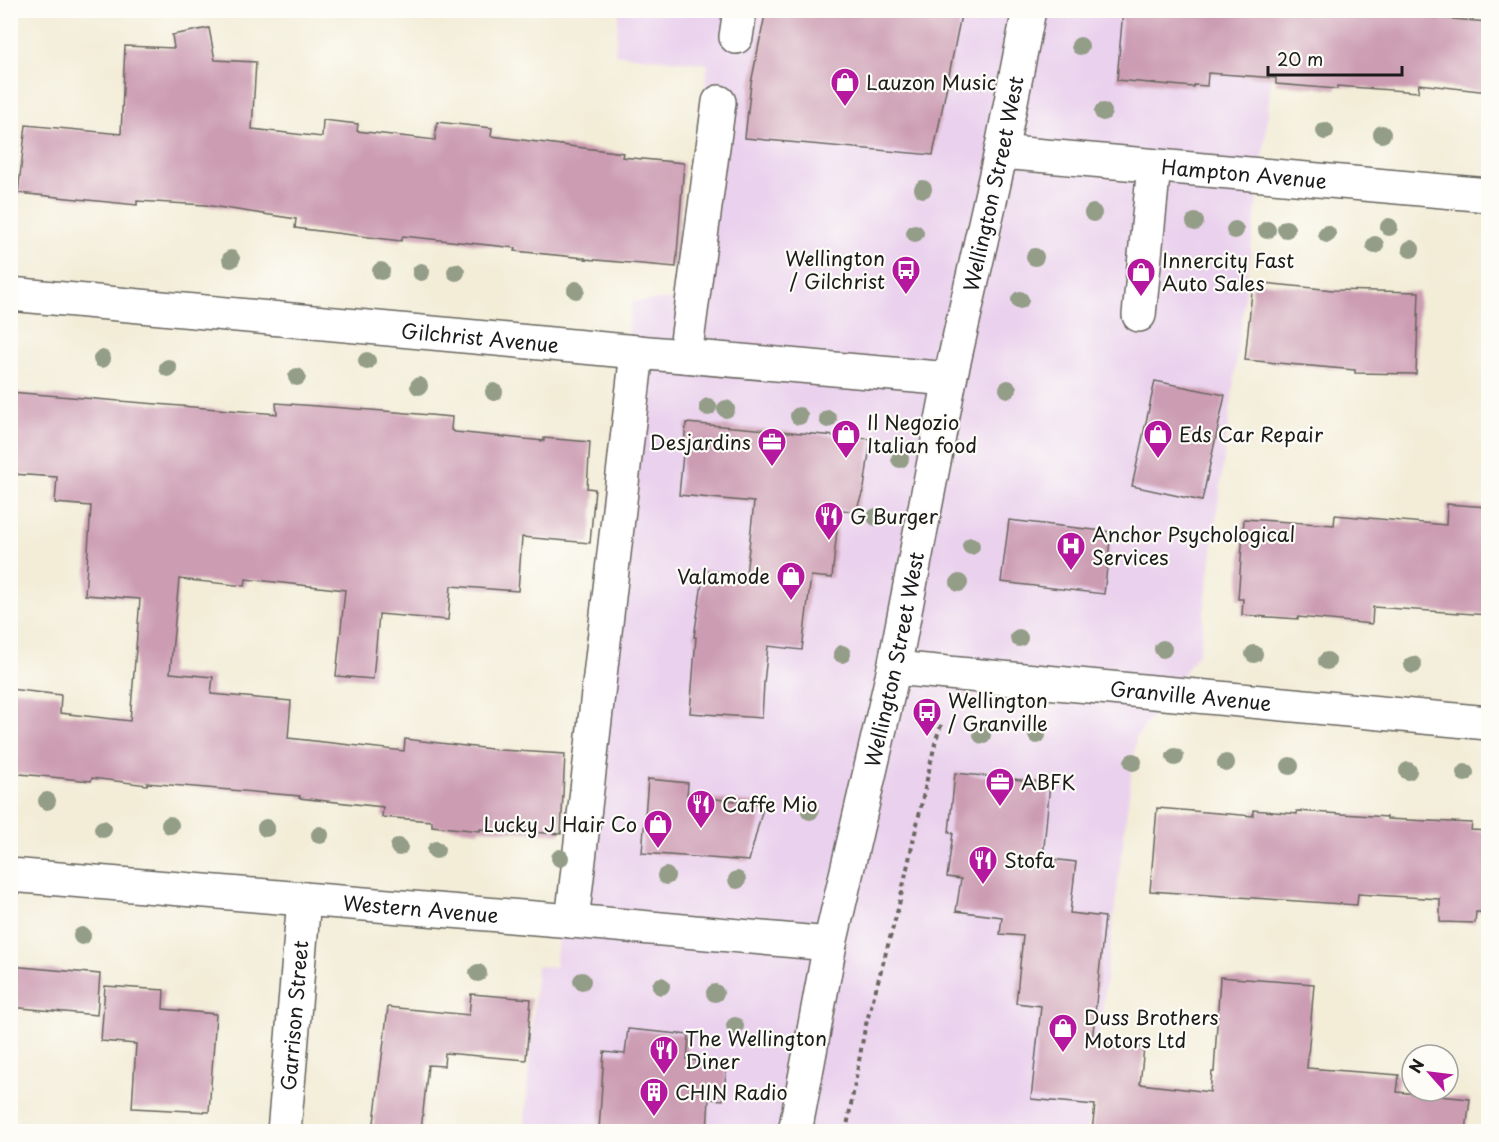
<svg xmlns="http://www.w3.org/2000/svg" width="1499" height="1142" viewBox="0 0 1499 1142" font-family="'Playpen Sans',sans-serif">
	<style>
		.built { fill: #ead1ed }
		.building { fill: #cc9cb2 }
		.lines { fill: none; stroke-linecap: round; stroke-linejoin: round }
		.minor-casing { stroke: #67655e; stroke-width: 36 }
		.major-casing { stroke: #67655e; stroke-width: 36 }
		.path { stroke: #67655e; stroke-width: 4; stroke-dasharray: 4.5 4.5; stroke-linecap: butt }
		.minor { stroke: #fff; stroke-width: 33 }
		.major { stroke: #fff; stroke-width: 33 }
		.tree { fill: #939d87 }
		.labels { text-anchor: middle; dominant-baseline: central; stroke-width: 4.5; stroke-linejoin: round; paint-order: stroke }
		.poi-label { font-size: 20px; fill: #1c1c1c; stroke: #fdfcf7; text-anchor: start }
		.street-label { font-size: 20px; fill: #1c1c1c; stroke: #fdfcf7 }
	</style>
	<rect width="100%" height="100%" fill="#fdfcf7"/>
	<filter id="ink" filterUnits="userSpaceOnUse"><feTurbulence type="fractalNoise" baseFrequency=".0167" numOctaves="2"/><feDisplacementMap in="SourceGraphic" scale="12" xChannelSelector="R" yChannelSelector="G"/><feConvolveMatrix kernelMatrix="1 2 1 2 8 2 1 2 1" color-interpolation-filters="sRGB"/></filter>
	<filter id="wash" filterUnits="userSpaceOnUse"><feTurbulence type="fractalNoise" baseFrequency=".008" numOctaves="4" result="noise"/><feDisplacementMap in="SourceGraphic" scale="24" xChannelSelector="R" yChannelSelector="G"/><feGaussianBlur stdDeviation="1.35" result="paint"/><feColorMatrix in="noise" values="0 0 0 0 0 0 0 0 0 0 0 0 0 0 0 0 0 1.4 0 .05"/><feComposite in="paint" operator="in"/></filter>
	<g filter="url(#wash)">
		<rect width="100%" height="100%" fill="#f3edd8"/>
		<!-- built -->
		<path class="built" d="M 619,11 L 1277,11 L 1266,132 L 1199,652 L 1136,738 L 1087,1131 L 524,1132 L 537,966 L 555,967 L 632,302 L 678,299 L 708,64 L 615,54 Z"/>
		<g id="blocks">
			<!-- building -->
			<path class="building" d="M 766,10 L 962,10 L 933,155 L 745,138 L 751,83 Z
				M 1123,10 L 1344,10 L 1488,22 L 1488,92 L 1419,84 L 1418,92 L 1337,86 L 1337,89 L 1276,84 L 1276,78 L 1208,73 L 1207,86 L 1194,85 L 1193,87 L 1117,80 Z
				M 209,28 L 215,60 L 256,62 L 252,129 L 322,137 L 323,120 L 358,124 L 357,131 L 435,140 L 437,122 L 492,128 L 491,136 L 623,153 L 622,157 L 684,163 L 676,267 L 585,259 L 585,258 L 515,251 L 516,248 L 403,236 L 401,241 L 295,228 L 296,219 L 205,205 L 137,201 L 137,205 L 18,193 L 26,125 L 121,134 L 125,46 L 174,48 L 172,35 Z
				M 1253,282 L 1333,290 L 1419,292 L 1416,374 L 1355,373 L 1355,370 L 1245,360 Z
				M 1155,381 L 1225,395 L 1202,501 L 1132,486 Z
				M 10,392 L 277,414 L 276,403 L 384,411 L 452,417 L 451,430 L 455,432 L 544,441 L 544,438 L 590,442 L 587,488 L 595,489 L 590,543 L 522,537 L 518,591 L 451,586 L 448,620 L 379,614 L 373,679 L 336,676 L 345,590 L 246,579 L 245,586 L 179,579 L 170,673 L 213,677 L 211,694 L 291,701 L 288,738 L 404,751 L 405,739 L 500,750 L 565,754 L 561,834 L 480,829 L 480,831 L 432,826 L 432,821 L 382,817 L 383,807 L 299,798 L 300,796 L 147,783 L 147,785 L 92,778 L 91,781 L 10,773 L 10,689 L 61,695 L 60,713 L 130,721 L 140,599 L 85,595 L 91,506 L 55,503 L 57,477 L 12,474 L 13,453 L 10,453 Z
				M 686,423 L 871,439 L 864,488 L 856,511 L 839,510 L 832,578 L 811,576 L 802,650 L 768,646 L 764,683 L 762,718 L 690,713 L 696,637 L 694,637 L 704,570 L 746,575 L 754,502 L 679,495 Z
				M 1447,504 L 1488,507 L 1488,615 L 1373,607 L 1372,624 L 1298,617 L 1298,619 L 1242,615 L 1243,599 L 1238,599 L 1244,519 L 1334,525 L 1335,515 L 1446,525 Z
				M 1009,520 L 1111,532 L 1104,594 L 1001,582 Z
				M 955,773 L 1050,783 L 1043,858 L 1076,862 L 1070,913 L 1105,917 L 1092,1042 L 1144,1048 L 1140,1084 L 1210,1092 L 1212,1072 L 1214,1072 L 1220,977 L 1314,984 L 1307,1068 L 1399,1075 L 1397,1092 L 1470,1099 L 1466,1131 L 1092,1131 L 1095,1105 L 1031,1099 L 1041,1006 L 1016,1003 L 1023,936 L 1000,934 L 1002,917 L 956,911 L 961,879 L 947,877 L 953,833 L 949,832 Z
				M 648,779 L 688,783 L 687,796 L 764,804 L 749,861 L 642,853 Z
				M 1157,808 L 1253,816 L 1253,810 L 1297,814 L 1297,811 L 1387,817 L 1387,819 L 1472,823 L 1471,830 L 1488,831 L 1488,912 L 1476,912 L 1475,923 L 1440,922 L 1440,899 L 1358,894 L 1357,905 L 1150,891 Z
				M 10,966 L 100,974 L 97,1015 L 10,1007 Z
				M 105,986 L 164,990 L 163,1009 L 216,1014 L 209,1112 L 132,1108 L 136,1044 L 101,1041 Z
				M 471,994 L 531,999 L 526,1060 L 445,1053 L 444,1066 L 428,1065 L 421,1131 L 373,1131 L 388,1007 L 469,1015 Z
				M 628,1029 L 689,1035 L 687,1060 L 727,1063 L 723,1100 L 709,1099 L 707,1131 L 599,1131 L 604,1052 L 625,1054 Z"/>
		</g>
	</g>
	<g filter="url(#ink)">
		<use href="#blocks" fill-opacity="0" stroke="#67655e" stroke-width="1.5"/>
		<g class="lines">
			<!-- minor casing -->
			<g class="minor-casing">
				<g id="minor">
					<path d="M 736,37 L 740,10"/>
					<path id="s1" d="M 1001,152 L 1488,195"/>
					<path id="s2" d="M 10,294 L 637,352 L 950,379"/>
					<path d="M 1139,315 L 1154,166"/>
					<path d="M 685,356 L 719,102"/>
					<path id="s3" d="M 894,668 L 1488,723"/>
					<path id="s4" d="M 10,875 L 572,921 L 830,944"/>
					<path d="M 572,921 L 637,352"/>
					<path id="s5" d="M 284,1132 L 304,899"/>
				</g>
			</g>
			<!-- major casing -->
			<g class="major-casing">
				<g id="major">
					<path id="s6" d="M 795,1132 L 830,944 L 894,668 L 950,379 L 1001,152 L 1029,10"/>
				</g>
			</g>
			<!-- path -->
			<path class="path" d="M 846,1132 L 865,1028 L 898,909 L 936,739 L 942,723"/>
			<!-- minor -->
			<use href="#minor" class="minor"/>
			<!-- major -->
			<use href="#major" class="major"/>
		</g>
		<!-- trees -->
		<g class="tree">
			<circle cx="1080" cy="46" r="9"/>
			<circle cx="1103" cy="112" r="9"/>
			<circle cx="1325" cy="131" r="9"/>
			<circle cx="1382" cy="134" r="9"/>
			<circle cx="923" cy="189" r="9"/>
			<circle cx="1093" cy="213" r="9"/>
			<circle cx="1195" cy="222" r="9"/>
			<circle cx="1389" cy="227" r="9"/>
			<circle cx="1286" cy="229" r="9"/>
			<circle cx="1235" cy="230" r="9"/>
			<circle cx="1267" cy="230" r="9"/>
			<circle cx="915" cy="233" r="9"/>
			<circle cx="1327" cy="234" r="9"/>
			<circle cx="1375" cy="245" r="9"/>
			<circle cx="1411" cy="249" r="9"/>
			<circle cx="1035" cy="257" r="9"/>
			<circle cx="231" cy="259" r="9"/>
			<circle cx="381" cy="271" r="9"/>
			<circle cx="421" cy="272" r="9"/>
			<circle cx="456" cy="272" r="9"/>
			<circle cx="904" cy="274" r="9"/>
			<circle cx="576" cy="290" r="9"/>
			<circle cx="1020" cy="300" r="9"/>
			<circle cx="102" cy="359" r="9"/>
			<circle cx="367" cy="361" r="9"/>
			<circle cx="168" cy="368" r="9"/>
			<circle cx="297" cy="377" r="9"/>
			<circle cx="419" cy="386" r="9"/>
			<circle cx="1008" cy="389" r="9"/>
			<circle cx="494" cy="392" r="9"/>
			<circle cx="708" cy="407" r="9"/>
			<circle cx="726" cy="409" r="9"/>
			<circle cx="799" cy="416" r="9"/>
			<circle cx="828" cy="419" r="9"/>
			<circle cx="900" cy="459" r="9"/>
			<circle cx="876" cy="517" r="9"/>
			<circle cx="971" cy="546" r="9"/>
			<circle cx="959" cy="583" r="9"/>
			<circle cx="1019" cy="638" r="9"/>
			<circle cx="1163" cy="649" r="9"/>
			<circle cx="842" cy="654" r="9"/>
			<circle cx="1254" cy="654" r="9"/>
			<circle cx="1327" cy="661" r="9"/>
			<circle cx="1413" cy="665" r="9"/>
			<circle cx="982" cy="735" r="9"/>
			<circle cx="1037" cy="735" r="9"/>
			<circle cx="1175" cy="757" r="9"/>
			<circle cx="1133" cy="762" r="9"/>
			<circle cx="1226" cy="763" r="9"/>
			<circle cx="1290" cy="766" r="9"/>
			<circle cx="1408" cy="771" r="9"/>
			<circle cx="1465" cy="773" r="9"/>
			<circle cx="47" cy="801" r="9"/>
			<circle cx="810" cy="811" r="9"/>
			<circle cx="170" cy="825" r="9"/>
			<circle cx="266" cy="828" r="9"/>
			<circle cx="103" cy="829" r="9"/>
			<circle cx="320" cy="835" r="9"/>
			<circle cx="399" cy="847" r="9"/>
			<circle cx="436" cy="850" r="9"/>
			<circle cx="560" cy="858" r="9"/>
			<circle cx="666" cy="876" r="9"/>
			<circle cx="737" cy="880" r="9"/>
			<circle cx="82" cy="936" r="9"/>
			<circle cx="478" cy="973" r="9"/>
			<circle cx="582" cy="981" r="9"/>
			<circle cx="661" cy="986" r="9"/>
			<circle cx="715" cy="993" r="9"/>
			<circle cx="735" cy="1026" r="9"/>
		</g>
	</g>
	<!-- icons -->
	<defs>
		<g id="shop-pin" transform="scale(1.5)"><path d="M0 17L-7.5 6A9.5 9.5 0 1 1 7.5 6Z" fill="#b5179e" stroke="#fdfcf7"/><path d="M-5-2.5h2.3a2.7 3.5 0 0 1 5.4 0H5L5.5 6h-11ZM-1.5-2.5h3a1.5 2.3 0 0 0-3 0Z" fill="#fff"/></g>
		<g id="bus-pin" transform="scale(1.5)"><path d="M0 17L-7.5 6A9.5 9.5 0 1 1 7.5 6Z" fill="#b5179e" stroke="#fdfcf7"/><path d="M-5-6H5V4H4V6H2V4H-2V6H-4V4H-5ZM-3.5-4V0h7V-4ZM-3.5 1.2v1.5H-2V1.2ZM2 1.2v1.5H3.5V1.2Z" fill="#fff"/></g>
		<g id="office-pin" transform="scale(1.5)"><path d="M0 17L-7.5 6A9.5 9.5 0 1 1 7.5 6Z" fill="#b5179e" stroke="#fdfcf7"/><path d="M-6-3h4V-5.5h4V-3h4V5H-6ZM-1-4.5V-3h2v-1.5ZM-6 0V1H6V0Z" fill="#fff"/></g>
		<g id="restaurant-pin" transform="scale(1.5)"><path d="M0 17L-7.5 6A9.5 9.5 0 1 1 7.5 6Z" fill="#b5179e" stroke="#fdfcf7"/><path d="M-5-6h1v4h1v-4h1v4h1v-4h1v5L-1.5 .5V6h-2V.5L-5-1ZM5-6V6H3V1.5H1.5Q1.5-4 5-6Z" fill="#fff"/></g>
		<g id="hospital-pin" transform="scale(1.5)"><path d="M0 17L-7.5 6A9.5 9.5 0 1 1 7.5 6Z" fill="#b5179e" stroke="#fdfcf7"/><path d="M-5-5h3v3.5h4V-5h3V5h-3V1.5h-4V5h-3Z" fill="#fff"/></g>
		<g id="building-pin" transform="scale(1.5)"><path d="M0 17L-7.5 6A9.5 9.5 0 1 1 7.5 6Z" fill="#b5179e" stroke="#fdfcf7"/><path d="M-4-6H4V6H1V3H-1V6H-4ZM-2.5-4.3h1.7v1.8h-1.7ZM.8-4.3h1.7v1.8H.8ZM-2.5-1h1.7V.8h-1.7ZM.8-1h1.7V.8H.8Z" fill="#fff"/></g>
	</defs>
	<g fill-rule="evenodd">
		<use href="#shop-pin" x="845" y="82"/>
		<use href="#bus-pin" x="906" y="270"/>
		<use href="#shop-pin" x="1141" y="272"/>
		<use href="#shop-pin" x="846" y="434"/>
		<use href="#shop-pin" x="1158" y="434"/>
		<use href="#office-pin" x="772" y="442"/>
		<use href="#restaurant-pin" x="829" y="516"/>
		<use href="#hospital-pin" x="1071" y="546"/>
		<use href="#shop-pin" x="791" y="576"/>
		<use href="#bus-pin" x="927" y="712"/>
		<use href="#office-pin" x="1000" y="782"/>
		<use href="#restaurant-pin" x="701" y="804"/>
		<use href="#shop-pin" x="658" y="824"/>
		<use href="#restaurant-pin" x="983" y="860"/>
		<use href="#shop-pin" x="1063" y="1028"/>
		<use href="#restaurant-pin" x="664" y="1050"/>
		<use href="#building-pin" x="654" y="1092"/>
	</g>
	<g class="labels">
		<!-- poi labels -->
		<g class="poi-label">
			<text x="866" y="82">Lauzon Music</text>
			<text x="885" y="258" text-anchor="end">Wellington<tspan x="885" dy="23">/ Gilchrist</tspan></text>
			<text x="1162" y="260">Innercity Fast<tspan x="1162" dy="23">Auto Sales</tspan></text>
			<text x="867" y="422">Il Negozio<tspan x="867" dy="23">Italian food</tspan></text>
			<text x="1179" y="434">Eds Car Repair</text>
			<text x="751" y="442" text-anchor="end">Desjardins</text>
			<text x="850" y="516">G Burger</text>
			<text x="1092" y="534">Anchor Psychological<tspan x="1092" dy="23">Services</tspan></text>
			<text x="770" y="576" text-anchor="end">Valamode</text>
			<text x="948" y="700">Wellington<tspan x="948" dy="23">/ Granville</tspan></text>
			<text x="1021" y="782">ABFK</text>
			<text x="722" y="804">Caffe Mio</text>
			<text x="637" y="824" text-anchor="end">Lucky J Hair Co</text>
			<text x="1004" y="860">Stofa</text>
			<text x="1084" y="1017">Duss Brothers<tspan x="1084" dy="23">Motors Ltd</tspan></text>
			<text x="685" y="1038">The Wellington<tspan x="685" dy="23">Diner</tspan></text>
			<text x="675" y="1092">CHIN Radio</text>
		</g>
		<!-- street labels -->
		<g class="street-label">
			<text stroke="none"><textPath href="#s1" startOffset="244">Hampton Avenue</textPath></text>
			<text stroke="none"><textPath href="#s6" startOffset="969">Wellington Street West</textPath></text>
			<text stroke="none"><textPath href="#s2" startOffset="472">Gilchrist Avenue</textPath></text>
			<text stroke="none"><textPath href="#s6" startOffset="483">Wellington Street West</textPath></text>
			<text stroke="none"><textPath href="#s3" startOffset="298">Granville Avenue</textPath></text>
			<text stroke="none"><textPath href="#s4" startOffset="412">Western Avenue</textPath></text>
			<text stroke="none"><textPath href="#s5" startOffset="117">Garrison Street</textPath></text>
		</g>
	</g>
	<!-- margin -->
	<rect width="1499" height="1142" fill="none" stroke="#fdfcf7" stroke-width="36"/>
	<!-- north arrow -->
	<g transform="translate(1430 1073) rotate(298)"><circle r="28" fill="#fdfcf7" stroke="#a3a29f" stroke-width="1.5"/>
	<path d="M0-4.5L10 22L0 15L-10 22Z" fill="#b5179e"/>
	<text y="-9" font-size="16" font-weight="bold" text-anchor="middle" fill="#1c1c1c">N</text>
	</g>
	<!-- scale -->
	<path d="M1268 66v9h134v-9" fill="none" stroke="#1c1c1c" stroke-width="3"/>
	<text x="1277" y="66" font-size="18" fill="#1c1c1c" stroke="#fdfcf7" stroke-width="4.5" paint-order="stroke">20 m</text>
</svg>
